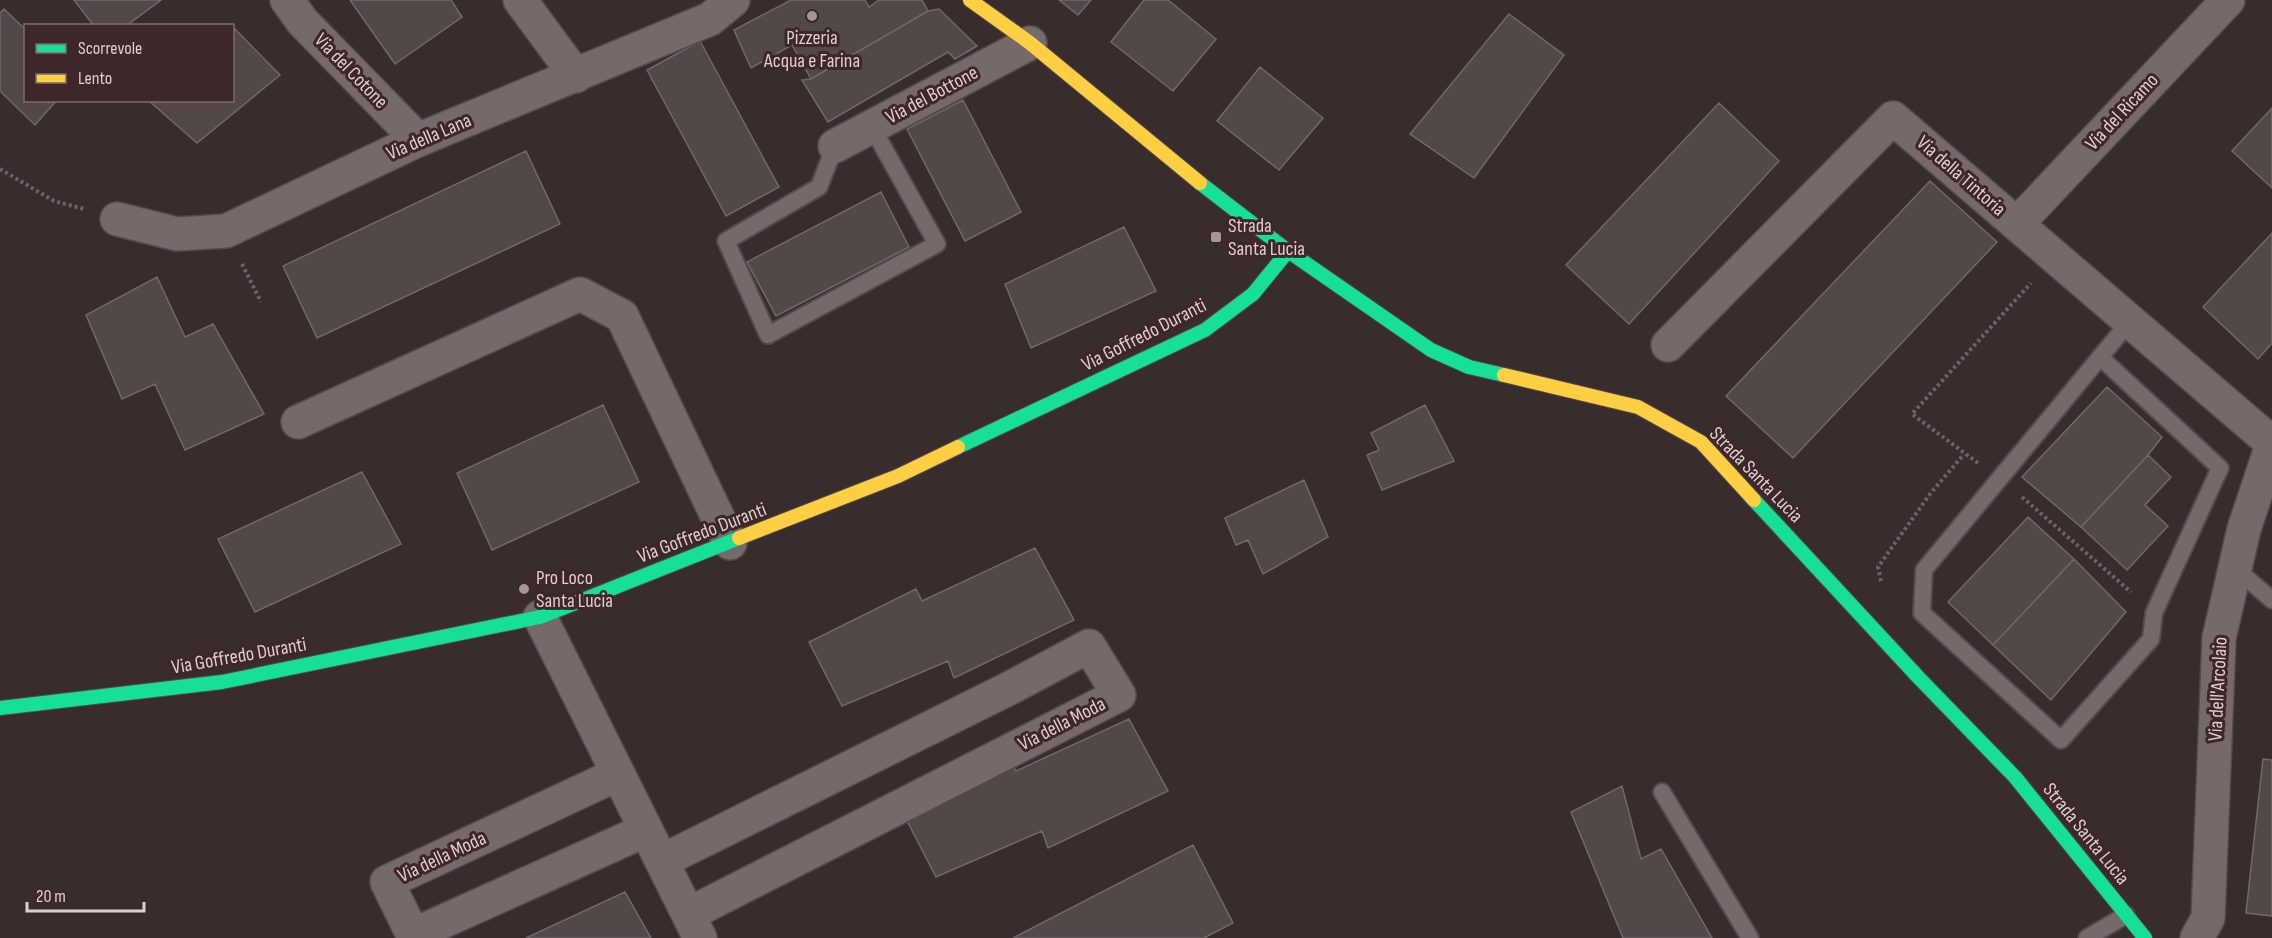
<svg xmlns="http://www.w3.org/2000/svg" width="2272" height="938" viewBox="0 0 2272 938" font-family="'Sofia Sans Condensed',sans-serif">
	<style>
		.building { fill: #524848; stroke: #736768; stroke-width: 1.5 }
		.lines { fill: none; stroke-linecap: round; stroke-linejoin: round }
		.lane-casing { stroke: #554a4b; stroke-width: 20 }
		.street-casing { stroke: #554a4b; stroke-width: 36 }
		.fast-casing { stroke: #554a4b; stroke-width: 16 }
		.slow-casing { stroke: #554a4b; stroke-width: 16 }
		.path { stroke: #6d6364; stroke-width: 4; stroke-dasharray: 3 3; stroke-linecap: butt }
		.lane { stroke: #75696a; stroke-width: 16 }
		.street { stroke: #75696a; stroke-width: 33 }
		.fast { stroke: #16e098; stroke-width: 14 }
		.slow { stroke: #ffcf43; stroke-width: 14 }
		.poi-dot { fill: #a49597; stroke: #3e2729; stroke-width: 2 }
		.labels { text-anchor: middle; dominant-baseline: central; stroke-width: 6; stroke-linejoin: round; paint-order: stroke }
		.poi-label { font-size: 20px; fill: #deced0; stroke: #3e2729; text-anchor: start }
		.street-label { font-size: 20px; fill: #deced0; stroke: #3e2729 }
	</style>
	<rect width="100%" height="100%" fill="#392c2d"/>
	<!-- building -->
	<path class="building" d="M 74,0 L 161,0 L 126,26 L 94,26 Z
		M 350,0 L 451,0 L 462,17 L 395,64 Z
		M 791,0 L 865,0 L 869,7 L 879,0 L 922,0 L 928,11 L 811,79 L 792,45 L 751,68 L 734,30 Z
		M 1059,0 L 1091,0 L 1078,15 Z
		M 1144,0 L 1168,0 L 1216,39 L 1173,91 L 1111,42 Z
		M 4,9 L 26,30 L 26,100 L 57,100 L 35,125 L 0,91 L 0,13 Z
		M 939,9 L 977,46 L 955,59 L 948,52 L 828,122 L 802,80 L 811,79 L 928,11 Z
		M 1509,14 L 1564,55 L 1474,178 L 1410,134 Z
		M 232,26 L 280,75 L 197,143 L 148,100 L 232,100 Z
		M 700,41 L 779,187 L 726,216 L 647,70 Z
		M 1260,67 L 1323,118 L 1279,170 L 1217,121 Z
		M 963,100 L 1021,212 L 965,241 L 907,129 Z
		M 1719,103 L 1779,161 L 1629,324 L 1566,265 Z
		M 2272,108 L 2272,188 L 2232,151 Z
		M 526,151 L 560,224 L 317,338 L 283,266 Z
		M 1930,181 L 1997,242 L 1793,458 L 1726,396 Z
		M 881,192 L 909,247 L 776,316 L 747,262 Z
		M 1124,227 L 1156,291 L 1031,348 L 1005,284 Z
		M 2272,233 L 2272,343 L 2258,359 L 2203,307 Z
		M 157,277 L 185,337 L 213,324 L 264,414 L 185,450 L 155,384 L 122,399 L 86,315 Z
		M 2107,387 L 2162,437 L 2148,455 L 2081,527 L 2022,477 Z
		M 603,405 L 639,482 L 492,550 L 457,473 Z
		M 1425,405 L 1454,461 L 1382,490 L 1367,455 L 1379,450 L 1371,433 Z
		M 2148,455 L 2171,477 L 2145,505 L 2168,526 L 2127,570 L 2081,527 Z
		M 362,472 L 401,544 L 255,612 L 218,539 Z
		M 1304,480 L 1328,537 L 1263,574 L 1248,540 L 1236,545 L 1225,518 Z
		M 2028,517 L 2074,559 L 1993,645 L 1948,602 Z
		M 1035,548 L 1074,620 L 954,678 L 948,661 L 842,706 L 809,642 L 916,589 L 922,601 Z
		M 2074,559 L 2126,612 L 2051,700 L 1993,645 Z
		M 1129,719 L 1168,791 L 1048,848 L 1042,831 L 936,877 L 903,813 L 1010,759 L 1016,771 Z
		M 2263,759 L 2272,760 L 2272,916 L 2246,913 Z
		M 1622,786 L 1641,859 L 1661,849 L 1712,938 L 1623,938 L 1571,812 Z
		M 1193,845 L 1233,923 L 1204,938 L 1013,938 Z
		M 625,892 L 651,938 L 526,938 Z"/>
	<g class="lines">
		<!-- lane casing -->
		<g class="lane-casing">
			<path id="lane" d="M 835,146 L 819,187 L 726,241 L 768,335 L 937,244 L 872,127
				M 2100,357 L 2220,468 L 2154,613 L 2151,639 L 2061,740 L 1922,613 L 1924,570 L 2130,321
				M 2235,568 L 2272,600
				M 1662,792 L 1750,938
				M 2087,938 L 2126,915"/>
		</g>
		<!-- street casing -->
		<g class="street-casing">
			<path id="street" d="M 287,0 L 302,21 L 418,140
				M 520,0 L 576,76
				M 835,146 L 1030,43
				M 117,219 L 177,234 L 226,231 L 418,140 L 710,19 L 733,0
				M 2017,224 L 2228,0
				M 1668,345 L 1893,118 L 2272,443
				M 298,422 L 580,294 L 622,316 L 730,543
				M 540,617 L 700,938
				M 618,774 L 387,882 L 413,935 L 646,830
				M 662,861 L 1010,688 L 1089,646 L 1119,695 L 689,914
				M 2197,938 L 2208,918 L 2219,638 L 2244,529 L 2272,445"/>
		</g>
		<!-- fast casing -->
		<g class="fast-casing">
			<path id="fast" d="M 1200,183 L 1288,251 L 1431,350 L 1469,367 L 1504,375
				M 958,447 L 1205,330 L 1253,294 L 1288,251
				M 1754,500 L 1919,678 L 2015,777 L 2145,938
				M 0,708 L 222,682 L 540,617 L 739,538"/>
		</g>
		<!-- slow casing -->
		<g class="slow-casing">
			<path id="slow" d="M 970,0 L 1030,43 L 1200,183
				M 1504,375 L 1638,407 L 1701,442 L 1754,500
				M 739,538 L 898,476 L 958,447"/>
		</g>
		<!-- path -->
		<path class="path" d="M 0,169 L 54,201 L 84,209
			M 242,264 L 261,302
			M 1978,463 L 1912,414 L 2031,283
			M 2022,497 L 2131,592
			M 1881,581 L 1878,567 L 1930,494 L 1964,454"/>
		<!-- lane -->
		<use href="#lane" class="lane"/>
		<!-- street -->
		<use href="#street" class="street"/>
		<!-- fast -->
		<use href="#fast" class="fast"/>
		<!-- slow -->
		<use href="#slow" class="slow"/>
	</g>
	<!-- markers -->
	<g class="poi-dot">
		<circle cx="812" cy="16" r="6"/>
		<rect x="1210" y="231" width="12" height="12" rx="3"/>
		<circle cx="524" cy="589" r="6"/>
	</g>
	<g class="labels">
		<!-- poi labels -->
		<g class="poi-label">
			<text x="812" y="38" text-anchor="middle">Pizzeria<tspan x="812" dy="23">Acqua e Farina</tspan></text>
			<text x="1228" y="226">Strada<tspan x="1228" dy="23">Santa Lucia</tspan></text>
			<text x="536" y="578">Pro Loco<tspan x="536" dy="23">Santa Lucia</tspan></text>
		</g>
		<!-- street labels -->
		<g class="street-label">
			<text transform="translate(351 71) rotate(46)">Via del Cotone</text>
			<text transform="translate(932 95) rotate(-28)">Via del Bottone</text>
			<text transform="translate(2122 112) rotate(-47)">Via del Ricamo</text>
			<text transform="translate(429 137) rotate(-23)">Via della Lana</text>
			<text transform="translate(1961 176) rotate(41)">Via della Tintoria</text>
			<text transform="translate(1144 335) rotate(-27)">Via Goffredo Duranti</text>
			<text transform="translate(1756 475) rotate(46)">Strada Santa Lucia</text>
			<text transform="translate(702 533) rotate(-21)">Via Goffredo Duranti</text>
			<text transform="translate(239 656) rotate(-10)">Via Goffredo Duranti</text>
			<text transform="translate(2218 689) rotate(-87)">Via dell'Arcolaio</text>
			<text transform="translate(1062 724) rotate(-27)">Via della Moda</text>
			<text transform="translate(2086 834) rotate(51)">Strada Santa Lucia</text>
			<text transform="translate(442 857) rotate(-25)">Via della Moda</text>
		</g>
	</g>
	<!-- legend -->
	<rect x="24" y="24" width="210" height="78" fill="#3e2729" stroke="#7e6a6c" stroke-width="1.5"/>
	<rect x="36" y="44" width="30" height="9" fill="#16e098" stroke="#7e6a6c" stroke-width="1.5"/>
	<text x="78" y="54" font-size="18" fill="#deced0">Scorrevole</text>
	<rect x="36" y="74" width="30" height="9" fill="#ffcf43" stroke="#7e6a6c" stroke-width="1.5"/>
	<text x="78" y="84" font-size="18" fill="#deced0">Lento</text>
	<!-- scale -->
	<path d="M27 902v9h117v-9" fill="none" stroke="#deced0" stroke-width="3"/>
	<text x="36" y="902" font-size="18" fill="#deced0" stroke="#3e2729" stroke-width="4.5" paint-order="stroke">20 m</text>
</svg>
